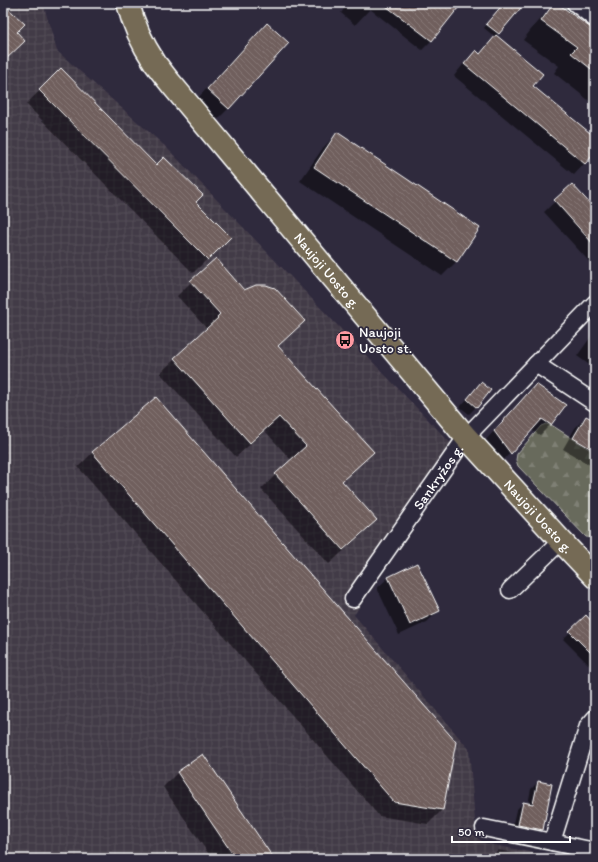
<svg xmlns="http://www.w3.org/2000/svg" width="598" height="862" viewBox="0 0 598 862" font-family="Itim,sans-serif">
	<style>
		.industrial { fill: url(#industrial-grid) }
		.forest { fill: url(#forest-firs); stroke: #b4b4ae }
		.shadow { fill: #0007 }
		.building { fill: url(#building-back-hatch); stroke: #fff }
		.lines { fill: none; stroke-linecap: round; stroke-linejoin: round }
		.street-casing { stroke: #fff; stroke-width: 19 }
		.primary-casing { stroke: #fff; stroke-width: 25 }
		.street { stroke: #2f2a3d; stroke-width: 16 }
		.primary { stroke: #746b55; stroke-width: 22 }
		.labels { text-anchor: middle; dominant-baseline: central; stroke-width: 3.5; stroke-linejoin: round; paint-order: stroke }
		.street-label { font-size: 14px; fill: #fff; stroke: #2f2a3d }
		.poi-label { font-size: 14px; fill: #fff; stroke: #2f2a3d; text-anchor: start }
	</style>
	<defs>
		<pattern id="industrial-grid" width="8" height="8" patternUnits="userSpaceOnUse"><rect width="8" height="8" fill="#423a47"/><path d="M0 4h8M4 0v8" fill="none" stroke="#554e59"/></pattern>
		<pattern id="forest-firs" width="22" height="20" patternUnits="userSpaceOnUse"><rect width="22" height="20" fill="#686a5c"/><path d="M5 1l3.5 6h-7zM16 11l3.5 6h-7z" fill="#7f8074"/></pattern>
		<pattern id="building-back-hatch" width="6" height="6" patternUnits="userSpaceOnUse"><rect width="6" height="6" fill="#705e5d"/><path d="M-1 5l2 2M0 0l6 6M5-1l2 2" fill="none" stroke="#857675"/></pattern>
	</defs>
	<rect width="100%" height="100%" fill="#2f2a3d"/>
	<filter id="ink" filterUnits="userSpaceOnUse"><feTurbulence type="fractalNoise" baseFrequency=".025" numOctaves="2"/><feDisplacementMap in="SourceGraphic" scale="8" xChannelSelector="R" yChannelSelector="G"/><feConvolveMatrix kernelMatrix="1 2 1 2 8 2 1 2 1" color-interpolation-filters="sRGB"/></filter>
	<g filter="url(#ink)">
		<!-- industrial -->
		<path class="industrial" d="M 3,3 L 43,3 L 57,51 L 166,147 L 463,456 L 354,615 L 469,749 L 475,821 L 474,835 L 484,843 L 564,859 L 3,859 Z"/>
		<!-- forest -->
		<path class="forest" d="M 546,424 L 553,426 L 595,453 L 595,538 L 586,537 L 518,466 L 516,460 L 517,454 L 541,426 Z"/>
		<!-- shadow -->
		<path class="shadow" d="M 337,3 L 460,3 L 431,41 L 422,50 L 370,9 L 355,25 L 341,13 L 344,9 Z
			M 504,3 L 523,3 L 496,36 L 532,86 L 595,138 L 595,151 L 584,164 L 574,175 L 454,76 L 465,62 L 476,51 L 479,54 L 495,37 L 484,28 Z
			M 556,3 L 595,3 L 595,99 L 592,103 L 554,73 L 559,66 L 523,40 L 537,22 Z
			M 267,24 L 229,108 L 209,128 L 188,109 L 247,44 Z
			M 61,70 L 156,166 L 195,202 L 230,237 L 193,273 L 26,104 Z
			M 337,133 L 479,228 L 456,262 L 442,276 L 300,181 L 323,148 Z
			M 572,185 L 595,211 L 595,268 L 544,212 Z
			M 191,282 L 277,346 L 341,481 L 376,520 L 362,534 L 329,564 L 261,489 L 291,460 L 265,431 L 236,457 L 160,373 L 207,329 L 177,296 Z
			M 595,331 L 595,369 L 577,356 Z
			M 481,383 L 476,407 L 469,414 L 460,407 Z
			M 526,396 L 551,424 L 540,435 L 531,430 L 500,464 L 483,443 Z
			M 156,398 L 455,742 L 442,810 L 428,824 L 379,816 L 78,467 L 92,453 Z
			M 586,417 L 595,422 L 595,468 L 563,449 L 575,428 Z
			M 388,578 L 438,611 L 427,622 L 399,635 L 377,588 Z
			M 586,617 L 595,626 L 595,663 L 591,667 L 563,639 Z
			M 203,756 L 273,859 L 212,859 L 163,787 L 177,773 Z
			M 538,782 L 551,784 L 542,830 L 535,837 L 511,832 L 516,810 L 523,803 L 528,804 L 531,789 Z
			M 498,850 L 544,859 L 488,859 Z"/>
		<!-- building -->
		<path class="building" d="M 382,3 L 462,3 L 432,41 Z
			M 504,3 L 525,3 L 499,34 L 486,24 Z
			M 554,3 L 557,3 L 595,31 L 595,72 L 571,53 L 577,47 L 541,21 Z
			M 3,4 L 25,24 L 17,32 L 25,41 L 3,62 Z
			M 267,23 L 289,43 L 229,109 L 207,89 Z
			M 496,35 L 543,74 L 533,86 L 595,137 L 595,153 L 585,164 L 464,64 L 476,50 L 480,54 Z
			M 61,68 L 156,165 L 164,157 L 203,195 L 196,202 L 231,237 L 208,260 L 39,90 Z
			M 337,132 L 480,228 L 457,262 L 314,167 Z
			M 572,184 L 595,209 L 595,246 L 554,200 Z
			M 216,258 L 244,290 L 256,285 L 266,285 L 275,288 L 305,321 L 278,346 L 374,452 L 342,481 L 377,520 L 343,550 L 275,474 L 306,446 L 279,417 L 250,443 L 174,358 L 218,318 L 217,317 L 220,314 L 190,281 Z
			M 481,382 L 491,390 L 477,408 L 467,399 Z
			M 536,384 L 566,405 L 551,425 L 542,419 L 511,454 L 494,431 Z
			M 156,397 L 456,742 L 443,810 L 394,802 L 92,452 Z
			M 586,416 L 595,421 L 595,451 L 573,438 Z
			M 417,563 L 440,611 L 410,625 L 388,577 Z
			M 586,615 L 595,625 L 595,657 L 569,631 Z
			M 203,754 L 274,859 L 236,859 L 177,772 Z
			M 538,781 L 552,784 L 543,830 L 518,825 L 523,802 L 533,804 Z"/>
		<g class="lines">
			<!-- street casing -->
			<g class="street-casing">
				<g id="street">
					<path d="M 575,3 L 595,19"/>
					<path d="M 536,364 L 595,403"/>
					<path d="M 510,590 L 561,541"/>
					<path id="s1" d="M 353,599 L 466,437 L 595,303"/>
					<path d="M 484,828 L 595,851"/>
					<path d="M 552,842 L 588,726 L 595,718"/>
				</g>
			</g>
			<!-- primary casing -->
			<g class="primary-casing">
				<g id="primary">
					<path id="s2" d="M 128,3 C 133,24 143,45 155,63 C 161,71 167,79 173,86 L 466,437 L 561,541 L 595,577"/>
				</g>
			</g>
			<!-- street -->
			<use href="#street" class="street"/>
			<!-- primary -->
			<use href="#primary" class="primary"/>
		</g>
	</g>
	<!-- icons -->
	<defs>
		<g id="bus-disc" transform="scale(1)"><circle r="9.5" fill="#ff9aa2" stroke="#2f2a3d"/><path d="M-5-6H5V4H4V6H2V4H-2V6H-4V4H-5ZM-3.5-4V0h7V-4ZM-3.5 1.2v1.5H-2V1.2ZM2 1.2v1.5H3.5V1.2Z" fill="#111"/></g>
	</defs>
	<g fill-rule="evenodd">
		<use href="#bus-disc" x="345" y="340"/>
	</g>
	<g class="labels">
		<!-- street labels -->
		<g class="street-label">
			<text stroke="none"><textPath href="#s2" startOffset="336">Naujoji Uosto g.</textPath></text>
			<text stroke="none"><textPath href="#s1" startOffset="149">Sankryžos g.</textPath></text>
			<text stroke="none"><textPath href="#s2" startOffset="660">Naujoji Uosto g.</textPath></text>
		</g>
		<!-- poi labels -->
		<g class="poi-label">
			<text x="359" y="332">Naujoji<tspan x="359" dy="16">Uosto st.</tspan></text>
		</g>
	</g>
	<!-- margin -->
	<rect width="598" height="862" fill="none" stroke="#2f2a3d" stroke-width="16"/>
	<rect x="8" y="8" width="582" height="846" fill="none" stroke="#fff" stroke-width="1.5" filter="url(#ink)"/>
	<!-- scale -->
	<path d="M452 836v6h118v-6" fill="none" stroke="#ffffff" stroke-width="2"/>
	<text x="458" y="836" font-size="12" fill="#ffffff" stroke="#2f2a3d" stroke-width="3" paint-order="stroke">50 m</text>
</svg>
